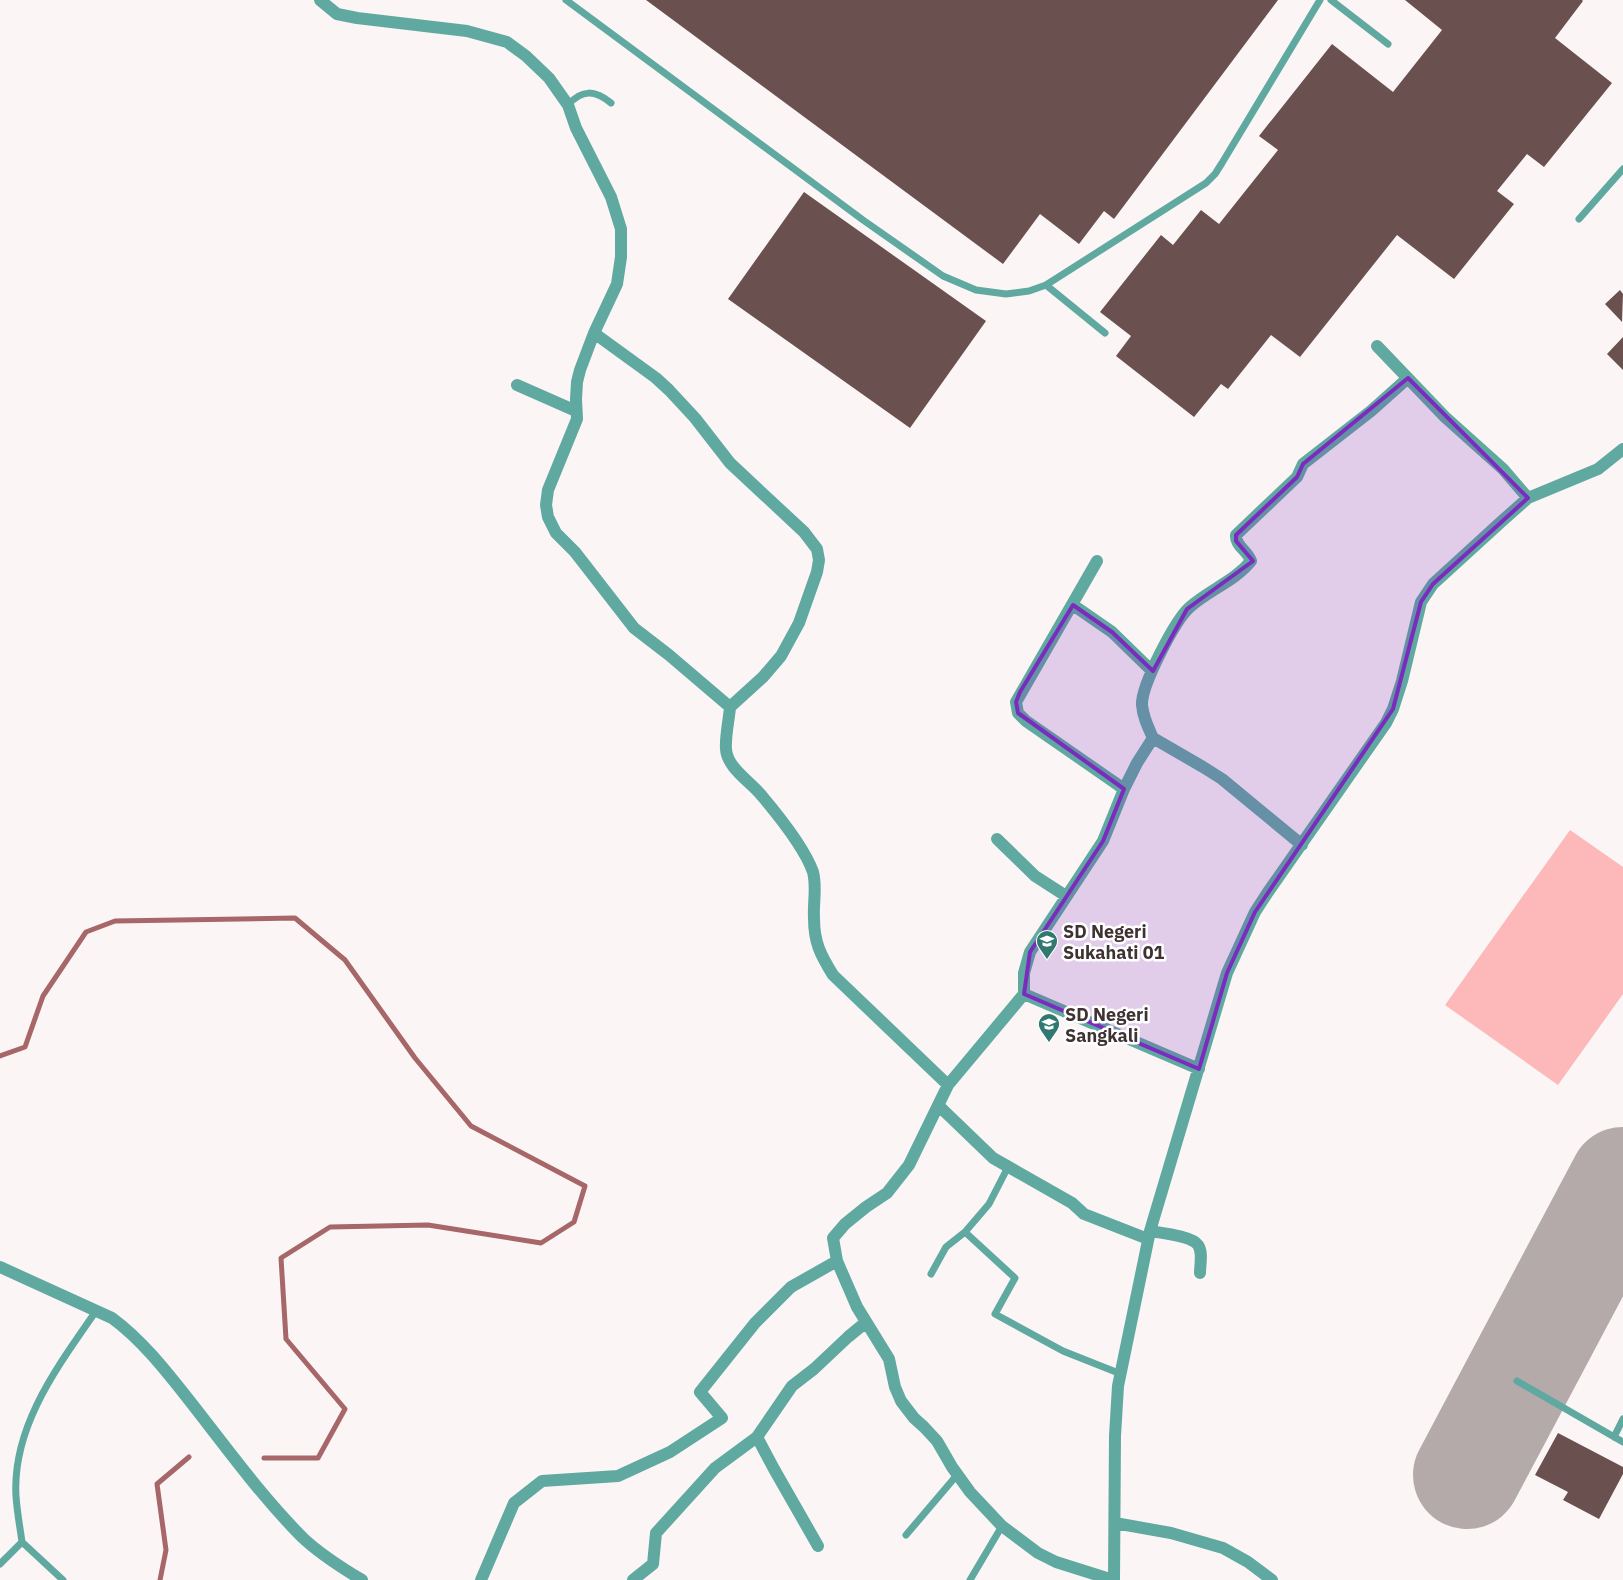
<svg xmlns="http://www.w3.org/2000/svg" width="1623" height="1580" viewBox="0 0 1623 1580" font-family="'IBM Plex Sans',sans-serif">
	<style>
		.green { fill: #fdb9b9 }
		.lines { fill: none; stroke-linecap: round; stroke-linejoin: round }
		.stream { stroke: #a76667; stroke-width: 5 }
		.runway { stroke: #b4aaaa; stroke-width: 108 }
		.building { fill: #6b5050 }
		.service { stroke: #5fa9a0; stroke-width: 7 }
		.minor { stroke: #5fa9a0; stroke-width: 12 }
		.marked { fill: #7b2cbf; fill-opacity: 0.2; stroke: #7b2cbf; stroke-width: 4; stroke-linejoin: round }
		.labels { text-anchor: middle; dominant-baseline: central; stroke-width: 5; stroke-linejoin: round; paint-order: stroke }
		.poi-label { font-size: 18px; font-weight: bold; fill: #3f3232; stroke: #fff; text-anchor: start }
	</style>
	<rect width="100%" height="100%" fill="#fbf5f5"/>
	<!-- green -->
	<path class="green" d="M 1570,830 L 1623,867 L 1623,994 L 1558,1085 L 1445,1005 Z"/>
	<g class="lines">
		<!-- stream -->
		<path class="stream" d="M 0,1056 L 25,1047 L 43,996 L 86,932 L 115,921 L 295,918 L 345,960 L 415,1058 L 471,1126 L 585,1186 L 574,1222 L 541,1243 L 428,1225 L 330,1227 L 281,1258 L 286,1339 L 345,1409 L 318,1458 L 264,1458
			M 160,1580 L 166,1550 L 157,1484 L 189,1457"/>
		<!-- runway -->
		<path class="runway" d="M 1467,1475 L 1623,1181"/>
	</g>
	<!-- building -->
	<path class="building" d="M 646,0 L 1278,0 L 1114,219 L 1104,211 L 1079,244 L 1040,214 L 1003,264 Z
		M 1405,0 L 1582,0 L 1583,1 L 1555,38 L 1612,83 L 1544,167 L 1527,154 L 1497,191 L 1514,204 L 1454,279 L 1397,235 L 1300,357 L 1271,335 L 1228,389 L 1221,384 L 1194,417 L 1116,356 L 1131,336 L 1100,312 L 1161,235 L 1173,245 L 1201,210 L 1219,224 L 1278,150 L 1259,136 L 1332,44 L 1393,92 L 1442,30 Z
		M 804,192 L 986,321 L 910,428 L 728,299 Z
		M 1620,290 L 1623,294 L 1622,322 L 1605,304 Z
		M 1623,337 L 1623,370 L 1607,354 Z
		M 1558,1433 L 1623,1467 L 1623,1474 L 1599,1519 L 1563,1500 L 1568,1492 L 1535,1475 Z"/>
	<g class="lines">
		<!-- service -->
		<path class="service" d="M 566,0 L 863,220 L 943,276 L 976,290 L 1006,294 L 1029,291 L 1046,285 L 1206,183 L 1215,174 L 1222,163 L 1320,0
			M 1331,0 L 1388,44
			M 568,105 C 582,89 595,90 611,103
			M 1579,219 L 1623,169
			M 1046,285 L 1105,333
			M 965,1232 L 1015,1278 L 995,1314 L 1063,1351 L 1121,1374
			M 931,1274 L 946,1247 L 965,1232 L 989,1204 L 1008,1167
			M 1517,1381 L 1623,1442
			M 1614,1437 L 1623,1419
			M 906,1535 L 957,1475
			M 0,1564 L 22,1542
			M 63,1580 L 22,1542 C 20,1527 17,1512 16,1496 C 12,1426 58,1366 96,1311
			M 970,1580 L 1002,1526"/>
		<!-- minor -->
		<path class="minor" d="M 320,0 L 337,14 L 357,18 L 467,31 L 507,42 L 526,56 L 549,78 L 568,105 L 576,128 L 611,197 L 621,229 L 621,257 L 617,284 L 594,333 L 580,370 L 577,382 L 576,399 L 577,419 L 548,490 L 546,505 L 548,517 L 556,533 L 575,552 L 634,628 L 669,655 L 730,707 C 729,720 725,737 726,749 C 727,768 751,782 762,796 C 778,815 805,849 813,872 C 817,887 813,903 814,918 C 814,942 820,954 833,975 L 948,1085
			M 594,333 L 656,378 L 669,390 L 695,418 L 730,463 L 804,532 L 817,549 L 819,560 L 817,572 L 799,623 L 781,656 L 763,677 L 730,707
			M 1377,346 L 1445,417 L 1503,469 L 1528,498
			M 517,385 L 576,411
			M 1097,561 L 1016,702 L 1018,713 L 1026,721 L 1124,789
			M 1073,605 L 1112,632 L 1152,671
			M 1153,738 L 1203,767 L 1222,779 L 1302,845
			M 997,839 L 1035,876 L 1066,896
			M 1024,994 L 1024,973 L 1030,952 L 1103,841 L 1124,789 L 1137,763 L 1153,738 C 1148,727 1143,717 1142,705 C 1141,686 1175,620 1190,607 C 1209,590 1235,581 1251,561 C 1248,551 1235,546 1236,535 L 1297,477 L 1303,464 L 1371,411 L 1408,378
			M 939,1106 L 993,1158 L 1072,1203 L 1084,1214 L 1148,1239
			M 1150,1231 C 1161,1233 1192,1236 1198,1245 C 1203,1252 1200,1265 1200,1273
			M 0,1267 L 112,1318 C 142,1340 166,1371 189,1400 C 226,1447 261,1496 303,1538 C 320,1554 342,1568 362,1580
			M 757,1437 L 792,1386 L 814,1369 L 848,1337 L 865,1323
			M 1115,1523 L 1171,1533 L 1223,1548 L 1248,1562 L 1272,1580
			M 481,1580 L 514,1503 L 542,1481 L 618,1476 L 670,1452 L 722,1418 L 700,1392 L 755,1323 L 791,1287 L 837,1261
			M 633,1580 L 653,1564 L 656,1533 L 715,1468 L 757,1437 L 774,1469 L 818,1546
			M 1113,1580 L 1056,1562 L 1038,1553 L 1002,1526 L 970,1492 L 952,1467 L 937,1441 L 924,1427 L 914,1418 L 901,1401 L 895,1387 L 889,1359 L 857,1307 L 837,1261 L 833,1238 L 845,1224 L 866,1207 L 887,1193 L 909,1165 L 948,1085 L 1024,994 L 1199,1069
			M 1114,1580 L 1115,1436 L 1118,1386 L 1150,1231 L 1227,973 L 1255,912 L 1268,892 L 1386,723 L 1393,709 L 1402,681 L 1421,602 L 1433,584 L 1502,521 L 1528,498 L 1598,469 L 1623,449"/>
	</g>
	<!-- marked area -->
	<path class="marked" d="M 1408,378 L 1528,498 L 1433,584 L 1421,602 L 1393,709 L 1255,912 L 1227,973 L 1199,1069 L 1024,994 L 1030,952 L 1103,841 L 1124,789 L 1018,713 L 1016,702 L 1020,692 L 1073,605 L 1112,632 L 1153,671 L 1187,609 L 1253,561 L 1236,541 L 1236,535 L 1297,477 L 1303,464 Z"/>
	<!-- icons -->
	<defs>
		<g id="school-pin" transform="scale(1.125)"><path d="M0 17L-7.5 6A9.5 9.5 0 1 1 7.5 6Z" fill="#317871" stroke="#fff"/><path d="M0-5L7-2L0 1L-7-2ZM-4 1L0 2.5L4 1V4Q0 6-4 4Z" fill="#fff"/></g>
	</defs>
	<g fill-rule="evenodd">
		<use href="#school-pin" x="1047" y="941"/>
		<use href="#school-pin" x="1049" y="1024"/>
	</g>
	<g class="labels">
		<!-- poi labels -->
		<g class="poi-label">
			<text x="1063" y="931">SD Negeri<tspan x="1063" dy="21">Sukahati 01</tspan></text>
			<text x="1065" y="1014">SD Negeri<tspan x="1065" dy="21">Sangkali</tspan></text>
		</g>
	</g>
</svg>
